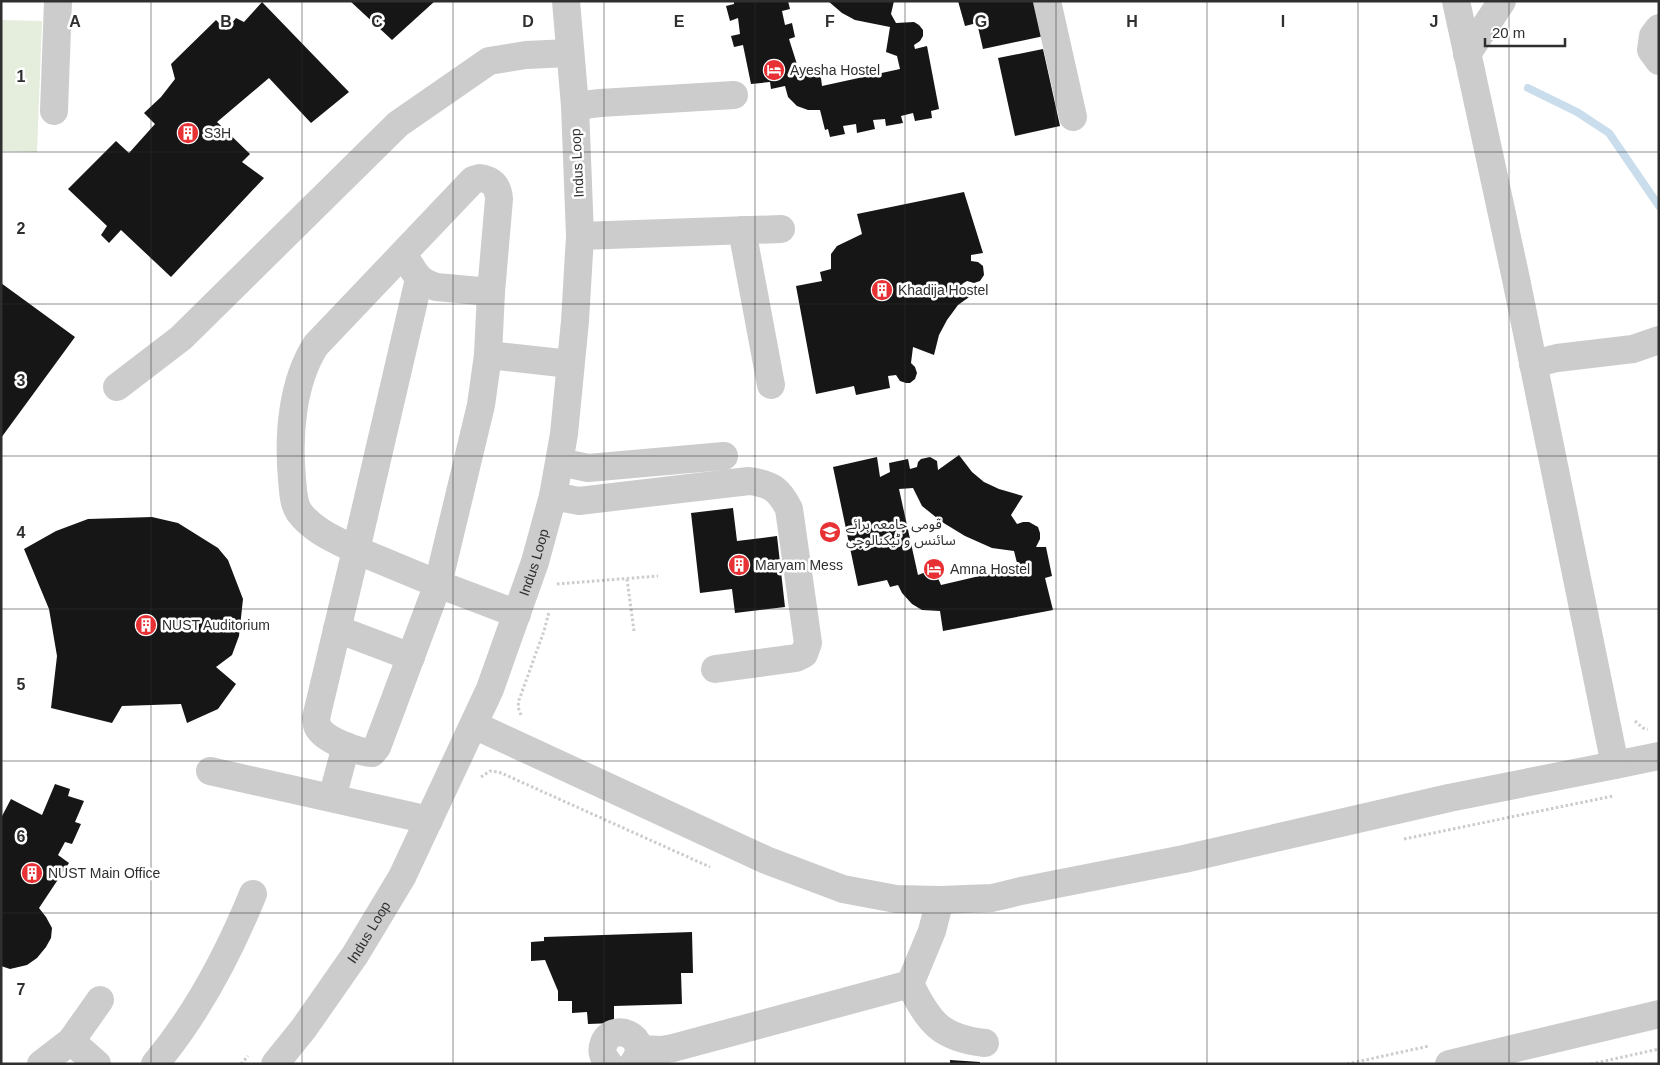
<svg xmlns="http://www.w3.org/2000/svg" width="1660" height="1065" viewBox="0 0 1660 1065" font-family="Helvetica,'Noto Sans Arabic',sans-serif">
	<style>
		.green { fill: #e5eddd }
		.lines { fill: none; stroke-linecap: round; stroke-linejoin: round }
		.stream { stroke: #c9ddec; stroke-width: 8 }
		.building { fill: #161616; fill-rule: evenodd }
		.path { stroke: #ccc; stroke-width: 3; stroke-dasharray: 2.5 2.5; stroke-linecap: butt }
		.minor { stroke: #ccc; stroke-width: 28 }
		.grid { fill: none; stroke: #2f2f2f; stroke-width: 1; stroke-opacity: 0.55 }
		.labels { text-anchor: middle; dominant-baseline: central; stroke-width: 5; stroke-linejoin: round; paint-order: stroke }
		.poi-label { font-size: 14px; fill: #2f2f2f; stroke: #fff; text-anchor: start }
		.street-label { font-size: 14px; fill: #2f2f2f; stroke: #fff }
		.grid-label { font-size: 16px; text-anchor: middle; font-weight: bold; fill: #2f2f2f; stroke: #fff; stroke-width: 5; stroke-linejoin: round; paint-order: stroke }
	</style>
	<rect width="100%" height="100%" fill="#fff"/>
	<!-- green -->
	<path class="green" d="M 1,20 L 42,21 L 37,152 L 1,151 Z"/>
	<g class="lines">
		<!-- stream -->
		<path class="stream" d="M 1528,88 L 1577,112 L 1609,133 L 1659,206"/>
	</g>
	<!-- building -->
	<path class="building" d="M 350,1 L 435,1 L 392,40 Z
		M 734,1 L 788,1 L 790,9 L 782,11 L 785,25 L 792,23 L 795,37 L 789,39 L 801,77 L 807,73 L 815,73 L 821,78 L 822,86 L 900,69 L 897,56 L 886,52 L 890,27 L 855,20 L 842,13 L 828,1 L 894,1 L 891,14 L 896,23 L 914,22 L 919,25 L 923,30 L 923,36 L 920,41 L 914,45 L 915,49 L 927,46 L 939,109 L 931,111 L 932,118 L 915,121 L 913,113 L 901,116 L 903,123 L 886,126 L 885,119 L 873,120 L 875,129 L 857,133 L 856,124 L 843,126 L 845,134 L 830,137 L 828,129 L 825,130 L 820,110 L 808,110 L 797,106 L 788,97 L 785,86 L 771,89 L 770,82 L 751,84 L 743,45 L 734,47 L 731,36 L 740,34 L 738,18 L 730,21 L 726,6 L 734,4 Z
		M 958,1 L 1036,1 L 1044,36 L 983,49 L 977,23 L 965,26 Z
		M 262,2 L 349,92 L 311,123 L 269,78 L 217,122 L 250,154 L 242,162 L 264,178 L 171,277 L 121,230 L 109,243 L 101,235 L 107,226 L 68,189 L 116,141 L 129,153 L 155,124 L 144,113 L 161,97 L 175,79 L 171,64 L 216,20 L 226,30 L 236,18 L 244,22 Z
		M 1043,49 L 1060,126 L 1015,136 L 998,58 Z
		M 964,192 L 983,253 L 971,255 L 971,261 L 978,262 L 983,266 L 984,275 L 980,281 L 974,283 L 967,281 L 962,284 L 972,295 L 958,305 L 947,320 L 939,335 L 934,355 L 913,347 L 911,363 L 915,367 L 917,373 L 915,379 L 910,383 L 906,383 L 900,381 L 896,375 L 888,376 L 890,388 L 856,395 L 854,386 L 816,394 L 796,286 L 822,281 L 820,272 L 831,269 L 831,254 L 837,246 L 862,234 L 857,214 Z
		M 1,283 L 75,337 L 1,438 Z
		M 959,455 L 972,472 L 984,482 L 999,489 L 1023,496 L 1011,515 L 1017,524 L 1023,522 L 1029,522 L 1038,527 L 1040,533 L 1040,539 L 1036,547 L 1046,547 L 1052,576 L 1045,578 L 1053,610 L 943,631 L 940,611 L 922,610 L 912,604 L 902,593 L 898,585 L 890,587 L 887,580 L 858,586 L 833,467 L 877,457 L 880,477 L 890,472 L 889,463 L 908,459 L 910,469 L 917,467 L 918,462 L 921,459 L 930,457 L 937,461 L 938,470 ZM 913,488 L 922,506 L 942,522 L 965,536 L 992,548 L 1014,551 L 1018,567 L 941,585 L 934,569 L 918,575 L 899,489 Z
		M 733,508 L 737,541 L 777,536 L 785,607 L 735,613 L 732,589 L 700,593 L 691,513 Z
		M 152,517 L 178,523 L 218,548 L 228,560 L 243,599 L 239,636 L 232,655 L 216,667 L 236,684 L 218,709 L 187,723 L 181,704 L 122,706 L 112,723 L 51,708 L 57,656 L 49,609 L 24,549 L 56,531 L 88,519 Z
		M 55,784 L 70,789 L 68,796 L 84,801 L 75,822 L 81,824 L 72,844 L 65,842 L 58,855 L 69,863 L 39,908 L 46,917 L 52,928 L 51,938 L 46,947 L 37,958 L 27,965 L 10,969 L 1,966 L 1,818 L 11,799 L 42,815 Z
		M 692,932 L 693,973 L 681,973 L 682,1004 L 614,1006 L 614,1023 L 588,1024 L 587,1012 L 572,1013 L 572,1001 L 558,1001 L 558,991 L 545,960 L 531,961 L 531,942 L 544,941 L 544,937 Z
		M 950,1060 L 980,1062 L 980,1064 L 950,1064 Z"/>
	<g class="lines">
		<!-- path -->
		<path class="path" d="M 627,579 L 634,631
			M 557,584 L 658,576
			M 521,715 L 518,707 L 519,700 L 544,631 L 549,612
			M 1635,721 L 1643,728 L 1648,729
			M 481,777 L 490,771 L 499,772 L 710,867
			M 1404,839 L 1613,796
			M 241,1064 L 248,1056
			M 1347,1064 L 1429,1046
			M 1591,1064 L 1659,1049"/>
		<!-- minor -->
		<g class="minor">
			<path d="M 1047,1 L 1073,117"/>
			<path d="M 1456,1 L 1516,279 L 1615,765 L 1659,756"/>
			<path d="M 1659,28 L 1653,36 L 1651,50 L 1659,61"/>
			<path d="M 1467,54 L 1502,1"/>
			<path d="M 575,106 L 600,103 L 734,95"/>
			<path d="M 54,111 L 58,1"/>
			<path d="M 480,178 C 493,180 498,186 499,199 L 491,292 L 488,355 L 481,405 L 438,584 L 377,747 L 372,753 C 358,752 327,741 319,729 C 316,726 317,722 316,718 L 356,550 C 336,540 313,531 299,512 C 293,503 293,489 292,479 C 288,435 292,382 316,345 L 473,180 Z"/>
			<path d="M 742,230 L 771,385"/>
			<path d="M 580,236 L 781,229"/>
			<path d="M 410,265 C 418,278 421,282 436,287 L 491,292"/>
			<path d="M 419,279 L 356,550 L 438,584 L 517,614"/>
			<path d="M 488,355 L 570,364"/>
			<path d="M 1533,364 L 1557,358 L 1633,349 L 1659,340"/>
			<path d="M 117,387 L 181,338 L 398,124 L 489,61 L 526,55 L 570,53"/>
			<path d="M 560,462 L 588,468 L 724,456"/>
			<path d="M 553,496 L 579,501 L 749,481 C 771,484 779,489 789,509 L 808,643 L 804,654 L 796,658 L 715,669"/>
			<path d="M 337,629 L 411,657"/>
			<path d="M 474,725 L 766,860 L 843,889 L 896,899 L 940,900 L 992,898 L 1021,891 L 1184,859 L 1449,798 L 1615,765"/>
			<path d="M 210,771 L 429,820"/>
			<path d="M 332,798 L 346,746"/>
			<path d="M 940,900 L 932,931 L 910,984 C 929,1023 941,1038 985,1043"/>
			<path d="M 71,1041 L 97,1064"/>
			<path d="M 639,1049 L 662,1050 L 673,1048 L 910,984"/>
			<path d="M 41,1064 L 71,1041 L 100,1000"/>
			<path d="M 155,1064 C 198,1013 228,955 253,894"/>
			<path id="s1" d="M 275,1064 L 304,1028 L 355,955 L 402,877 L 490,689 L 535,562 L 553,496 L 564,434 L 575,321 L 580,236 L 575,106 L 566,1"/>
			<path d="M 609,1064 C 604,1058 601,1053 603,1046 C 610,1019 654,1036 633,1064"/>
			<path d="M 1449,1064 L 1659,1014"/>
		</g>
	</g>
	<!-- grid -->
	<path class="grid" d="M 151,1 L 151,1064M 302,1 L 302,1064M 453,1 L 453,1064M 604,1 L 604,1064M 755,1 L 755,1064M 905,1 L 905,1064M 1056,1 L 1056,1064M 1207,1 L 1207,1064M 1358,1 L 1358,1064M 1509,1 L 1509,1064M 1,152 L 1659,152M 1,304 L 1659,304M 1,456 L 1659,456M 1,609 L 1659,609M 1,761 L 1659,761M 1,913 L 1659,913"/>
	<!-- icons -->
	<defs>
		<g id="hotel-disc" transform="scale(1.125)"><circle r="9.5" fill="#e73135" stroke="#fff"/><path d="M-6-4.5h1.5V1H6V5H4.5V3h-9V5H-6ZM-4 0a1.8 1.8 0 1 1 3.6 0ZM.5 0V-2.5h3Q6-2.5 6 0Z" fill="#fff"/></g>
		<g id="building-disc" transform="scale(1.125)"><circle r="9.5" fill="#e73135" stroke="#fff"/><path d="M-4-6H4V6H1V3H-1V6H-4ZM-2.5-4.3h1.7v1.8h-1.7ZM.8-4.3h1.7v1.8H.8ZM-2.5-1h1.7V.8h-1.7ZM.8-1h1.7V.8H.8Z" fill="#fff"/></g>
		<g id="university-disc" transform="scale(1.125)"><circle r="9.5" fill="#e73135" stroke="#fff"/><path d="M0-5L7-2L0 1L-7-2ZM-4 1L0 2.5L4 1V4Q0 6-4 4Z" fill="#fff"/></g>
	</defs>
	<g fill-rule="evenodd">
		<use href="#hotel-disc" x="774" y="70"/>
		<use href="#building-disc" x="188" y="133"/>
		<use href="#building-disc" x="882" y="290"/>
		<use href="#university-disc" x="830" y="532"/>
		<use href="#building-disc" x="739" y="565"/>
		<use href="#hotel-disc" x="934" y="569"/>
		<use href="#building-disc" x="146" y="625"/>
		<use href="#building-disc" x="32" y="873"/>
	</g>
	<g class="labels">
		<!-- poi labels -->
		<g class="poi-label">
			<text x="790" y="70">Ayesha Hostel</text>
			<text x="204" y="133">S3H</text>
			<text x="898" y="290">Khadija Hostel</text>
			<text x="846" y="524">قومی جامعہ برائے<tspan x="846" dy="16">سائنس و ٹیکنالوجی</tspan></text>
			<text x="755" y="565">Maryam Mess</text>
			<text x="950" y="569">Amna Hostel</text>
			<text x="162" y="625">NUST Auditorium</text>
			<text x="48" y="873">NUST Main Office</text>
		</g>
		<!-- street labels -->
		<g class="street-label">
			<text transform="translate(577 163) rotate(-93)">Indus Loop</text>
			<text stroke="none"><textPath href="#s1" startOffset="568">Indus Loop</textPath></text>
			<text stroke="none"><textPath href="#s1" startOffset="162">Indus Loop</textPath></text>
		</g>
	</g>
	<g class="grid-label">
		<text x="75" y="27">A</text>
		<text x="226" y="27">B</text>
		<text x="377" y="27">C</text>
		<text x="528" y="27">D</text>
		<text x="679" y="27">E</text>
		<text x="830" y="27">F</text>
		<text x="981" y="27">G</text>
		<text x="1132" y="27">H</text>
		<text x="1283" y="27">I</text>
		<text x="1434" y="27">J</text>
		<text x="21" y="82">1</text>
		<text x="21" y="234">2</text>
		<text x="21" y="386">3</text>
		<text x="21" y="538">4</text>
		<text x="21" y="690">5</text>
		<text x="21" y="842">6</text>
		<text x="21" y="995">7</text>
	</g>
	<!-- border -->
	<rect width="1660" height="1065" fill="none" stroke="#2f2f2f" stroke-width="5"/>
	<!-- scale -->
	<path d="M1485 38v8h80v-8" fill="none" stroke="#2f2f2f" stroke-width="2.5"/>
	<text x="1492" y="38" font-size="15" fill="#2f2f2f" stroke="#ffffff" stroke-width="4" paint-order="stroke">20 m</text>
</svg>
